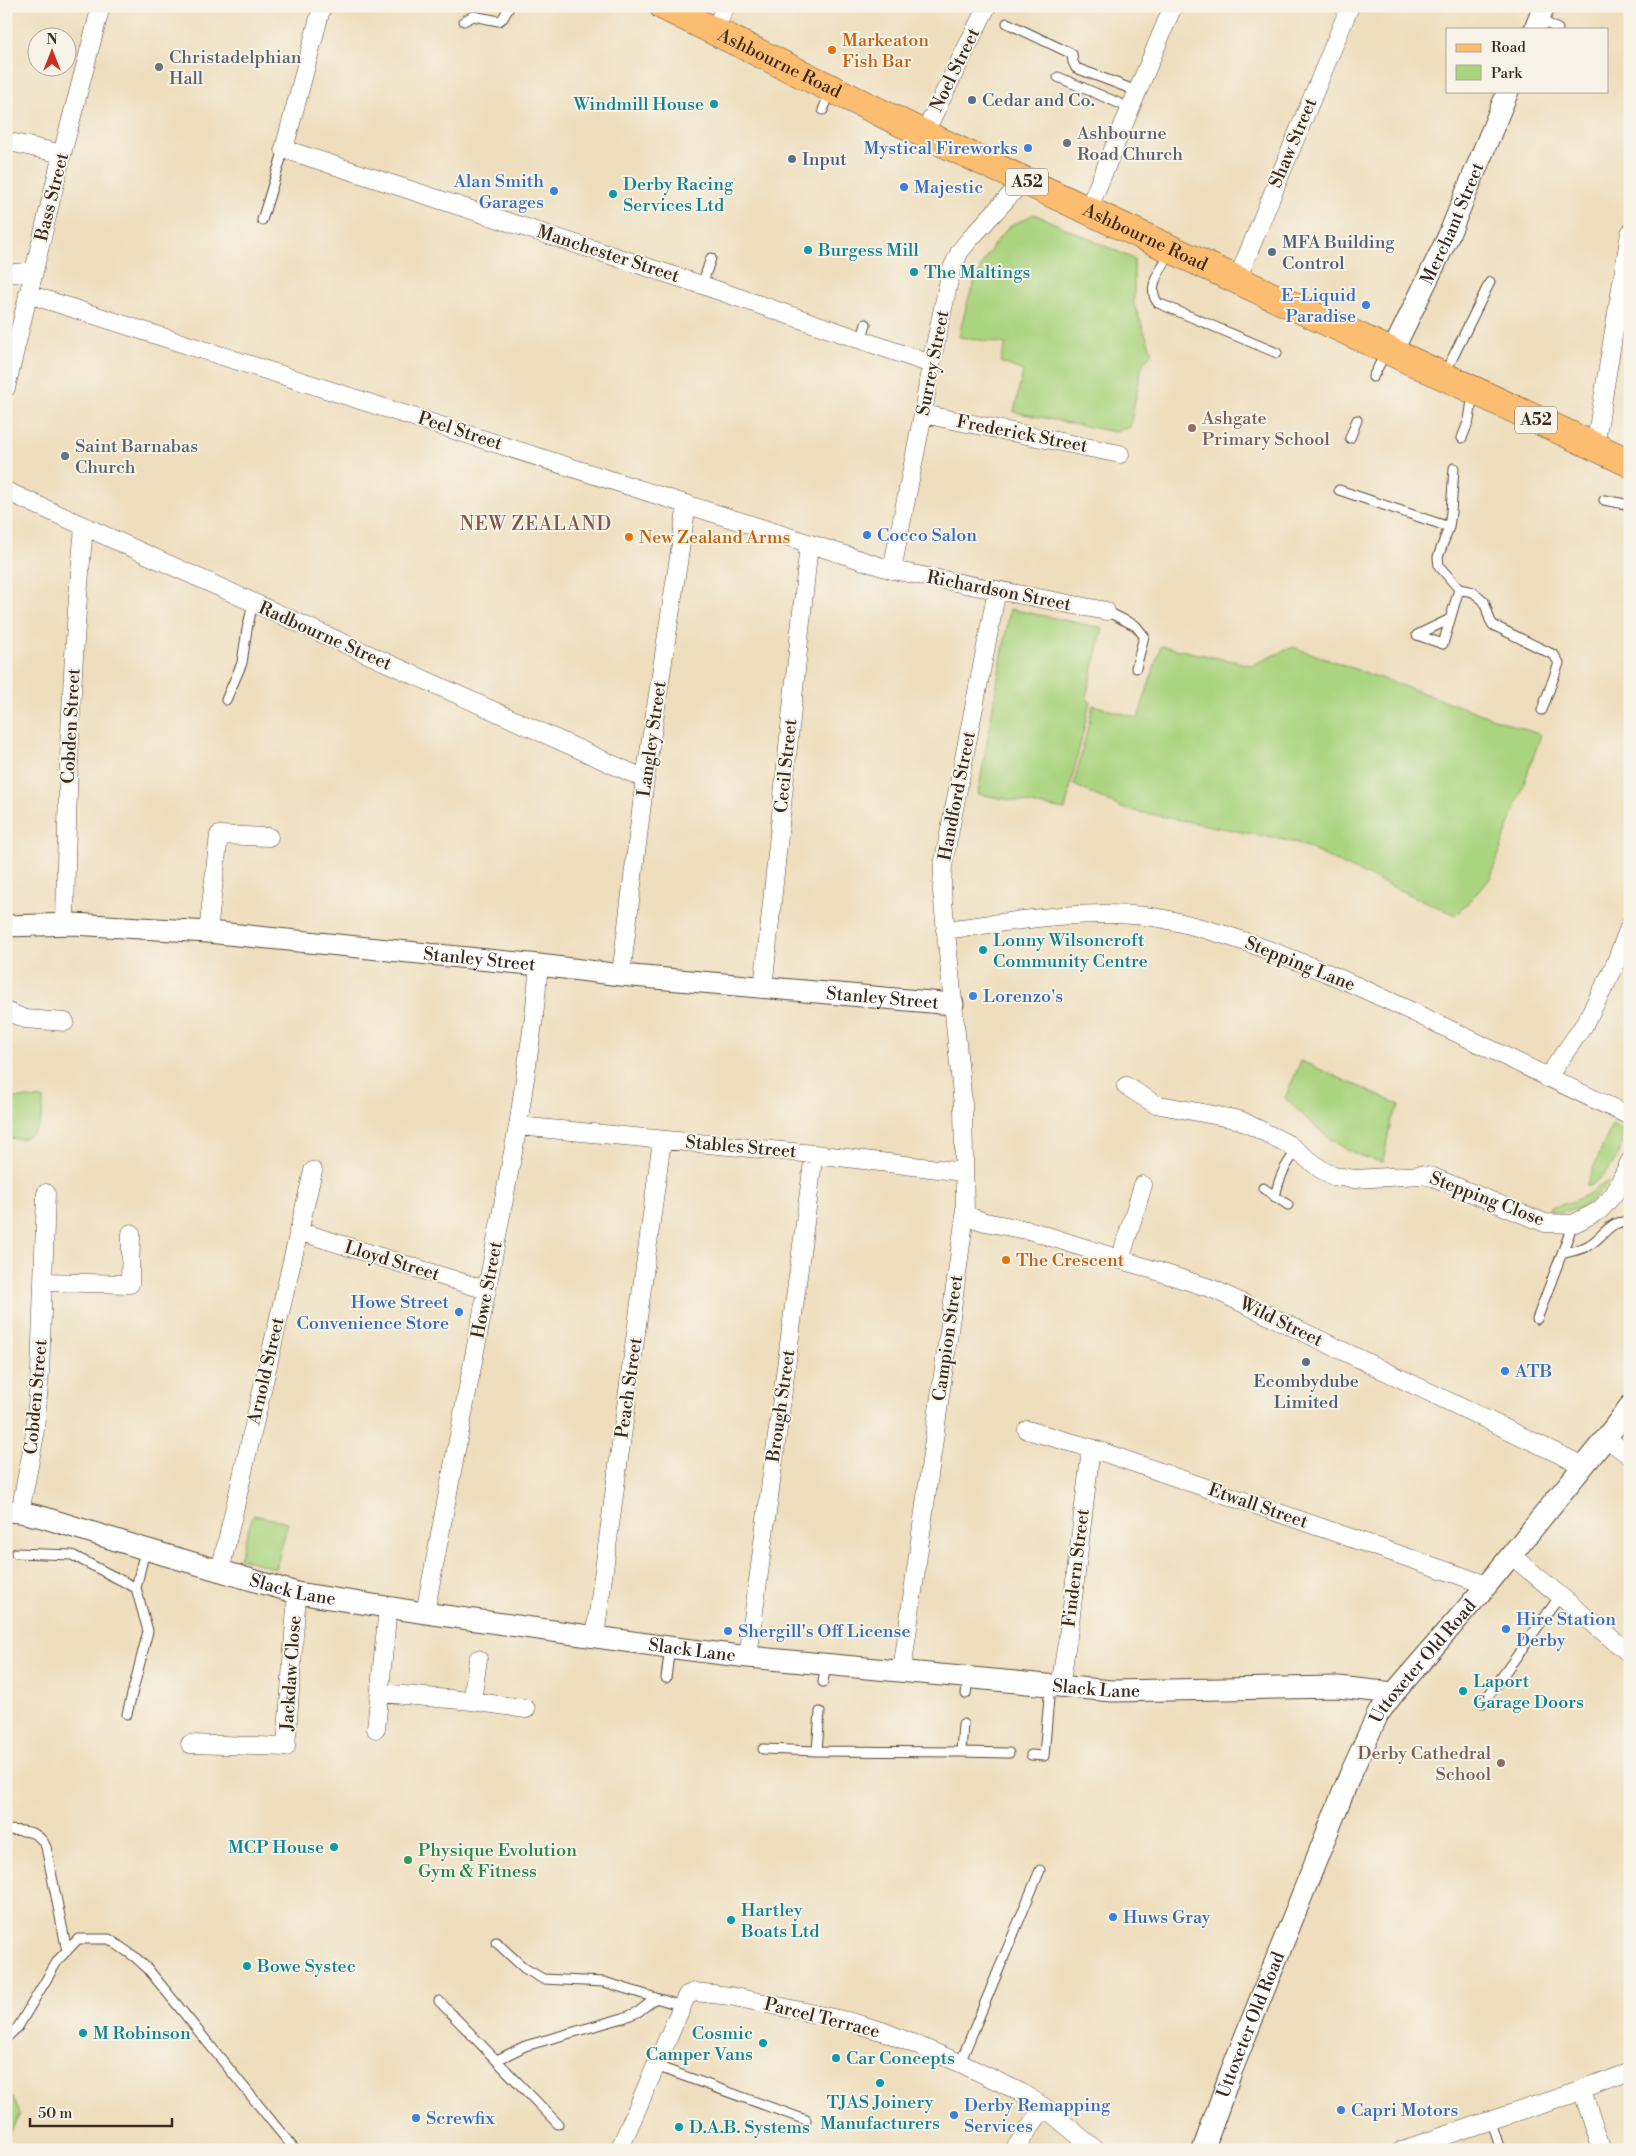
<svg xmlns="http://www.w3.org/2000/svg" width="1636" height="2156" viewBox="0 0 1636 2156" font-family="'Libre Bodoni',serif">
	<style>
		.green { fill: #aad47f; stroke: #727f4e }
		.lines { fill: none; stroke-linecap: round; stroke-linejoin: round }
		.service-casing { stroke: #564536; stroke-width: 11 }
		.minor-casing { stroke: #564536; stroke-width: 19 }
		.tertiary-casing { stroke: #564536; stroke-width: 23 }
		.primary-casing { stroke: #564536; stroke-width: 29 }
		.service { stroke: #fff; stroke-width: 9 }
		.minor { stroke: #fff; stroke-width: 18 }
		.tertiary { stroke: #fff; stroke-width: 21 }
		.primary { stroke: #fcbd6f; stroke-width: 28 }
		.food-dot { fill: #e8710a; stroke: #f7f3e8; stroke-width: 2 }
		.worship-dot { fill: #6b7280; stroke: #f7f3e8; stroke-width: 2 }
		.service-dot { fill: #5c6f8a; stroke: #f7f3e8; stroke-width: 2 }
		.culture-dot { fill: #0f9aa8; stroke: #f7f3e8; stroke-width: 2 }
		.shop-dot { fill: #3f7fe0; stroke: #f7f3e8; stroke-width: 2 }
		.education-dot { fill: #8d6e63; stroke: #f7f3e8; stroke-width: 2 }
		.leisure-dot { fill: #2e9e5b; stroke: #f7f3e8; stroke-width: 2 }
		.labels { text-anchor: middle; dominant-baseline: central; stroke-width: 4; stroke-linejoin: round; paint-order: stroke }
		.shield { fill: #f7f3e8; stroke: #73665b; stroke-width: 1 }
		.shield-label { font-size: 16px; font-weight: bold; fill: #3b2a1e }
		.food-label { font-size: 18px; fill: #c56008; stroke: #f7f3e8; text-anchor: start }
		.worship-label { font-size: 18px; fill: #5b616d; stroke: #f7f3e8; text-anchor: start }
		.street-label { font-size: 18px; fill: #3b2a1e; stroke: #f7f3e8 }
		.service-label { font-size: 18px; fill: #4e5e75; stroke: #f7f3e8; text-anchor: start }
		.culture-label { font-size: 18px; fill: #0d838f; stroke: #f7f3e8; text-anchor: start }
		.shop-label { font-size: 18px; fill: #366cbe; stroke: #f7f3e8; text-anchor: start }
		.education-label { font-size: 18px; fill: #785e54; stroke: #f7f3e8; text-anchor: start }
		.leisure-label { font-size: 18px; fill: #27864d; stroke: #f7f3e8; text-anchor: start }
		.neighbourhood-label { font-size: 19px; letter-spacing: 1px; fill: #7f574e; stroke: #f7f3e8 }
	</style>
	<rect width="100%" height="100%" fill="#f7f3e8"/>
	<filter id="ink" filterUnits="userSpaceOnUse"><feTurbulence type="fractalNoise" baseFrequency=".02" numOctaves="2"/><feDisplacementMap in="SourceGraphic" scale="10" xChannelSelector="R" yChannelSelector="G"/><feConvolveMatrix kernelMatrix="1 2 1 2 8 2 1 2 1" color-interpolation-filters="sRGB"/></filter>
	<filter id="wash" filterUnits="userSpaceOnUse"><feTurbulence type="fractalNoise" baseFrequency=".0096" numOctaves="4" result="noise"/><feDisplacementMap in="SourceGraphic" scale="20" xChannelSelector="R" yChannelSelector="G"/><feGaussianBlur stdDeviation="1.12" result="paint"/><feColorMatrix in="noise" values="0 0 0 0 0 0 0 0 0 0 0 0 0 0 0 0 0 1.4 0 .05"/><feComposite in="paint" operator="in"/></filter>
	<g filter="url(#wash)">
		<rect width="100%" height="100%" fill="#eedebd"/>
		<!-- green -->
		<path class="green" d="M 1034,214 L 1134,259 L 1134,304 L 1152,352 L 1142,365 L 1130,427 L 1114,432 L 1014,412 L 1023,371 L 1000,362 L 1006,344 L 959,337 C 967,298 979,258 1007,229 C 1014,223 1026,219 1034,214 Z
			M 1010,609 L 1103,628 L 1086,697 L 1090,702 L 1065,810 L 978,794 Z
			M 1161,646 L 1252,665 L 1293,647 L 1541,735 L 1490,879 L 1456,915 L 1361,873 L 1298,843 L 1124,809 L 1074,785 L 1093,705 L 1138,718 Z
			M 1301,1061 L 1400,1105 L 1391,1121 L 1383,1162 C 1337,1152 1318,1129 1285,1098 Z
			M 6,1097 L 43,1099 C 43,1115 42,1133 23,1138 C 18,1140 11,1138 6,1138 Z
			M 1612,1125 L 1621,1130 C 1628,1152 1606,1174 1590,1186 L 1586,1185 Z
			M 1606,1182 L 1609,1183 C 1590,1206 1579,1212 1550,1212 L 1549,1208 C 1572,1203 1588,1196 1606,1182 Z
			M 253,1515 L 288,1522 L 276,1569 L 239,1558 Z
			M 13,2097 L 20,2114 L 6,2140 L 6,2102 Z"/>
	</g>
	<g filter="url(#ink)">
		<g class="lines">
			<!-- service casing -->
			<g class="service-casing">
				<path id="service" d="M 1539,19 L 1558,29
					M 464,21 L 473,16 L 499,21 L 503,18 L 510,6
					M 1007,23 L 1072,54 L 1073,62 L 1076,68 L 1137,91
					M 1058,77 L 1130,108
					M 823,110 L 831,91
					M 262,220 L 284,149
					M 1171,252 C 1163,266 1145,287 1158,303 L 1277,353
					M 702,285 L 711,258
					M 861,341 L 866,324
					M 1444,375 L 1490,282
					M 1373,377 L 1386,352
					M 1350,438 L 1357,420
					M 1462,438 L 1469,420 L 1473,394
					M 1454,468 L 1451,512 L 1449,527 L 1438,557 L 1439,566 L 1459,589 L 1473,592 L 1484,601 L 1490,620 L 1493,625 L 1554,655 L 1559,663 L 1542,710
					M 1339,490 L 1449,527
					M 1604,500 L 1630,505
					M 1106,611 L 1136,626 L 1144,636 L 1136,668
					M 1450,619 L 1417,635 L 1443,644 L 1459,589
					M 226,700 L 242,663 L 247,629 L 253,604
					M 1263,1188 L 1288,1205
					M 1275,1197 C 1279,1178 1285,1164 1298,1150
					M 1562,1254 C 1571,1251 1581,1250 1589,1245 C 1604,1237 1611,1217 1630,1223
					M 1537,1319 L 1573,1224
					M 16,1553 L 72,1555 L 136,1588 L 145,1550
					M 666,1678 L 670,1647
					M 823,1682 L 826,1665
					M 966,1694 L 968,1678
					M 1483,1703 L 1560,1596
					M 820,1712 L 817,1751 L 961,1752 L 963,1724
					M 127,1714 L 148,1631 L 136,1588
					M 763,1749 L 817,1751
					M 961,1752 L 1009,1753
					M 1031,1755 L 1044,1756 L 1050,1686
					M 6,1830 C 23,1831 38,1829 46,1847 L 67,1951
					M 496,1942 L 524,1968 L 543,1979 L 604,1982 L 682,2006
					M 439,2001 L 558,2124
					M 6,2038 L 18,2027 L 58,1960 L 78,1939 L 109,1939 L 135,1957 L 148,1969 L 295,2150
					M 497,2060 L 525,2046 L 623,2018 L 638,2012 L 656,1998
					M 960,2063 L 1040,1870
					M 656,2066 L 806,2120
					M 1491,2119 L 1501,2150"/>
			</g>
			<!-- minor casing -->
			<g class="minor-casing">
				<path id="minor" d="M 322,6 L 284,149 L 702,285 L 931,364
					M 714,31 L 726,6
					M 924,134 L 987,6
					M 6,141 L 62,154
					M 1088,210 L 1173,6
					M 6,274 L 34,271
					M 1237,280 L 1350,6
					M 28,294 L 892,570 L 1106,611
					M 6,388 L 62,154 L 101,6
					M 923,414 L 1120,454
					M 1595,447 L 1630,233
					M 6,491 L 645,779
					M 892,570 L 923,414 L 931,364 L 951,271 L 960,251 L 969,240 L 1024,180
					M 65,925 C 67,793 71,660 84,528
					M 945,930 C 1011,922 1078,909 1145,916 C 1166,918 1187,924 1208,930 C 1251,942 1291,958 1332,975 C 1433,1019 1530,1070 1630,1116
					M 208,932 L 219,835 L 269,837
					M 621,975 L 645,779 L 687,504
					M 763,989 L 809,544
					M 6,1011 L 25,1019 L 65,1022
					M 1547,1078 L 1584,1025 L 1612,972 L 1630,925
					M 1126,1086 L 1155,1104 L 1240,1120 L 1288,1144 L 1322,1170 L 1333,1176 L 1355,1179 L 1421,1175 L 1433,1177 L 1545,1223 L 1573,1224 L 1600,1210 L 1614,1194 L 1630,1161
					M 518,1126 L 814,1154 L 963,1172
					M 965,1215 L 985,1222 L 1032,1231 L 1213,1289 L 1584,1466
					M 298,1231 L 486,1290
					M 1120,1260 L 1143,1185
					M 43,1282 L 130,1284 L 131,1233
					M 1027,1430 L 1091,1448 L 1487,1585
					M 1606,1438 L 1630,1456
					M 20,1512 L 34,1440 L 40,1373 L 46,1193
					M 1511,1555 L 1630,1654
					M 220,1571 L 313,1171
					M 425,1613 L 518,1126 L 534,1017 L 539,965
					M 595,1636 L 662,1140
					M 748,1657 L 814,1154
					M 902,1671 L 965,1215 L 963,1105 L 942,891 L 943,865 L 997,590
					M 1060,1687 L 1070,1623 L 1091,1448
					M 381,1693 L 472,1701 L 478,1659
					M 472,1701 L 526,1709
					M 376,1729 L 388,1607
					M 190,1744 L 286,1747 L 297,1593
					M 1582,2090 L 1602,2150
					M 619,2150 L 682,2006 L 687,1995 L 695,1992 L 730,1996 L 847,2021 L 885,2032 L 960,2063 L 1020,2092 L 1044,2107 L 1096,2150
					M 1014,2150 L 1044,2107
					M 1402,2150 L 1582,2090 L 1630,2072"/>
			</g>
			<!-- tertiary casing -->
			<g class="tertiary-casing">
				<g id="tertiary">
					<path d="M 1535,29 L 1544,6"/>
					<path id="s1" d="M 1392,352 L 1448,237 L 1508,91"/>
					<path id="s2" d="M 6,926 L 73,924 L 208,932 L 539,965 L 621,975 L 953,1004"/>
					<path id="s3" d="M 6,1511 L 20,1512 L 42,1517 L 145,1549 L 297,1593 L 425,1613 L 675,1648 L 748,1657 L 1112,1691 L 1338,1687 L 1394,1693"/>
					<path id="s4" d="M 1203,2150 L 1231,2072 L 1325,1838 L 1350,1775 L 1378,1714 L 1394,1693 L 1487,1585 L 1606,1438 L 1630,1406"/>
				</g>
			</g>
			<!-- primary casing -->
			<g class="primary-casing">
				<g id="primary">
					<path id="s5" d="M 663,6 L 924,134 L 1630,463"/>
				</g>
			</g>
			<!-- service -->
			<use href="#service" class="service"/>
			<!-- minor -->
			<use href="#minor" class="minor"/>
			<!-- tertiary -->
			<use href="#tertiary" class="tertiary"/>
			<!-- primary -->
			<use href="#primary" class="primary"/>
		</g>
	</g>
	<!-- markers -->
	<g class="food-dot">
		<circle cx="832" cy="50" r="5"/>
		<circle cx="629" cy="537" r="5"/>
		<circle cx="1006" cy="1260" r="5"/>
	</g>
	<g class="worship-dot">
		<circle cx="159" cy="67" r="5"/>
		<circle cx="1067" cy="143" r="5"/>
		<circle cx="65" cy="456" r="5"/>
	</g>
	<g class="service-dot">
		<circle cx="972" cy="100" r="5"/>
		<circle cx="792" cy="159" r="5"/>
		<circle cx="1272" cy="252" r="5"/>
		<circle cx="1306" cy="1362" r="5"/>
	</g>
	<g class="culture-dot">
		<circle cx="714" cy="104" r="5"/>
		<circle cx="613" cy="194" r="5"/>
		<circle cx="808" cy="250" r="5"/>
		<circle cx="914" cy="272" r="5"/>
		<circle cx="983" cy="950" r="5"/>
		<circle cx="1463" cy="1691" r="5"/>
		<circle cx="334" cy="1847" r="5"/>
		<circle cx="731" cy="1920" r="5"/>
		<circle cx="247" cy="1966" r="5"/>
		<circle cx="83" cy="2033" r="5"/>
		<circle cx="763" cy="2043" r="5"/>
		<circle cx="836" cy="2058" r="5"/>
		<circle cx="880" cy="2083" r="5"/>
		<circle cx="679" cy="2127" r="5"/>
	</g>
	<g class="shop-dot">
		<circle cx="1028" cy="148" r="5"/>
		<circle cx="904" cy="187" r="5"/>
		<circle cx="554" cy="191" r="5"/>
		<circle cx="1366" cy="305" r="5"/>
		<circle cx="867" cy="535" r="5"/>
		<circle cx="973" cy="996" r="5"/>
		<circle cx="459" cy="1312" r="5"/>
		<circle cx="1505" cy="1371" r="5"/>
		<circle cx="1506" cy="1629" r="5"/>
		<circle cx="728" cy="1631" r="5"/>
		<circle cx="1113" cy="1917" r="5"/>
		<circle cx="1341" cy="2110" r="5"/>
		<circle cx="954" cy="2115" r="5"/>
		<circle cx="416" cy="2118" r="5"/>
	</g>
	<g class="education-dot">
		<circle cx="1192" cy="428" r="5"/>
		<circle cx="1501" cy="1763" r="5"/>
	</g>
	<circle class="leisure-dot" cx="408" cy="1860" r="5"/>
	<g class="labels">
		<!-- shield labels -->
		<g class="shield">
			<rect x="1006" y="168.5" width="42" height="27" rx="4"/>
			<rect x="1515" y="406.5" width="42" height="27" rx="4"/>
		</g>
		<g class="shield-label">
			<text x="1027" y="182">A52</text>
			<text x="1536" y="420">A52</text>
		</g>
		<!-- food labels -->
		<g class="food-label">
			<text x="842" y="40">Markeaton<tspan x="842" dy="21">Fish Bar</tspan></text>
			<text x="639" y="537">New Zealand Arms</text>
			<text x="1016" y="1260">The Crescent</text>
		</g>
		<!-- worship labels -->
		<g class="worship-label">
			<text x="169" y="57">Christadelphian<tspan x="169" dy="21">Hall</tspan></text>
			<text x="1077" y="133">Ashbourne<tspan x="1077" dy="21">Road Church</tspan></text>
			<text x="75" y="446">Saint Barnabas<tspan x="75" dy="21">Church</tspan></text>
		</g>
		<!-- street labels -->
		<g class="street-label">
			<text stroke="none"><textPath href="#s5" startOffset="130">Ashbourne Road</textPath></text>
			<text transform="translate(955 70) rotate(-64)">Noel Street</text>
			<text transform="translate(1293 143) rotate(-67)">Shaw Street</text>
			<text transform="translate(52 197) rotate(-76)">Bass Street</text>
			<text stroke="none"><textPath href="#s1" startOffset="142">Merchant Street</textPath></text>
			<text stroke="none"><textPath href="#s5" startOffset="535">Ashbourne Road</textPath></text>
			<text transform="translate(608 254) rotate(18)">Manchester Street</text>
			<text transform="translate(933 363) rotate(-79)">Surrey Street</text>
			<text transform="translate(460 431) rotate(18)">Peel Street</text>
			<text transform="translate(1022 434) rotate(11)">Frederick Street</text>
			<text transform="translate(999 591) rotate(11)">Richardson Street</text>
			<text transform="translate(325 636) rotate(24)">Radbourne Street</text>
			<text transform="translate(71 726) rotate(-87)">Cobden Street</text>
			<text transform="translate(652 739) rotate(-82)">Langley Street</text>
			<text transform="translate(786 766) rotate(-84)">Cecil Street</text>
			<text transform="translate(957 796) rotate(-79)">Handford Street</text>
			<text stroke="none"><textPath href="#s2" startOffset="475">Stanley Street</textPath></text>
			<text transform="translate(1300 964) rotate(22)">Stepping Lane</text>
			<text stroke="none"><textPath href="#s2" startOffset="880">Stanley Street</textPath></text>
			<text transform="translate(741 1147) rotate(5)">Stables Street</text>
			<text transform="translate(1487 1199) rotate(21)">Stepping Close</text>
			<text transform="translate(392 1261) rotate(17)">Lloyd Street</text>
			<text transform="translate(487 1290) rotate(-79)">Howe Street</text>
			<text transform="translate(1281 1322) rotate(26)">Wild Street</text>
			<text transform="translate(948 1338) rotate(-82)">Campion Street</text>
			<text transform="translate(266 1371) rotate(-77)">Arnold Street</text>
			<text transform="translate(629 1388) rotate(-82)">Peach Street</text>
			<text transform="translate(36 1397) rotate(-85)">Cobden Street</text>
			<text transform="translate(781 1406) rotate(-82)">Brough Street</text>
			<text transform="translate(1258 1506) rotate(19)">Etwall Street</text>
			<text transform="translate(1076 1568) rotate(-83)">Findern Street</text>
			<text stroke="none"><textPath href="#s3" startOffset="298">Slack Lane</textPath></text>
			<text stroke="none"><textPath href="#s3" startOffset="702">Slack Lane</textPath></text>
			<text stroke="none"><textPath href="#s4" startOffset="539">Uttoxeter Old Road</textPath></text>
			<text transform="translate(291 1673) rotate(-86)">Jackdaw Close</text>
			<text stroke="none"><textPath href="#s3" startOffset="1108">Slack Lane</textPath></text>
			<text transform="translate(822 2018) rotate(14)">Parcel Terrace</text>
			<text stroke="none"><textPath href="#s4" startOffset="134">Uttoxeter Old Road</textPath></text>
		</g>
		<!-- service labels -->
		<g class="service-label">
			<text x="982" y="100">Cedar and Co.</text>
			<text x="802" y="159">Input</text>
			<text x="1282" y="242">MFA Building<tspan x="1282" dy="21">Control</tspan></text>
			<text x="1306" y="1381" text-anchor="middle">Ecombydube<tspan x="1306" dy="21">Limited</tspan></text>
		</g>
		<!-- culture labels -->
		<g class="culture-label">
			<text x="704" y="104" text-anchor="end">Windmill House</text>
			<text x="623" y="184">Derby Racing<tspan x="623" dy="21">Services Ltd</tspan></text>
			<text x="818" y="250">Burgess Mill</text>
			<text x="924" y="272">The Maltings</text>
			<text x="993" y="940">Lonny Wilsoncroft<tspan x="993" dy="21">Community Centre</tspan></text>
			<text x="1473" y="1681">Laport<tspan x="1473" dy="21">Garage Doors</tspan></text>
			<text x="324" y="1847" text-anchor="end">MCP House</text>
			<text x="741" y="1910">Hartley<tspan x="741" dy="21">Boats Ltd</tspan></text>
			<text x="257" y="1966">Bowe Systec</text>
			<text x="93" y="2033">M Robinson</text>
			<text x="753" y="2033" text-anchor="end">Cosmic<tspan x="753" dy="21">Camper Vans</tspan></text>
			<text x="846" y="2058">Car Concepts</text>
			<text x="880" y="2102" text-anchor="middle">TJAS Joinery<tspan x="880" dy="21">Manufacturers</tspan></text>
			<text x="689" y="2127">D.A.B. Systems</text>
		</g>
		<!-- shop labels -->
		<g class="shop-label">
			<text x="1018" y="148" text-anchor="end">Mystical Fireworks</text>
			<text x="544" y="181" text-anchor="end">Alan Smith<tspan x="544" dy="21">Garages</tspan></text>
			<text x="914" y="187">Majestic</text>
			<text x="1356" y="295" text-anchor="end">E-Liquid<tspan x="1356" dy="21">Paradise</tspan></text>
			<text x="877" y="535">Cocco Salon</text>
			<text x="983" y="996">Lorenzo's</text>
			<text x="449" y="1302" text-anchor="end">Howe Street<tspan x="449" dy="21">Convenience Store</tspan></text>
			<text x="1515" y="1371">ATB</text>
			<text x="1516" y="1619">Hire Station<tspan x="1516" dy="21">Derby</tspan></text>
			<text x="738" y="1631">Shergill's Off License</text>
			<text x="1123" y="1917">Huws Gray</text>
			<text x="964" y="2105">Derby Remapping<tspan x="964" dy="21">Services</tspan></text>
			<text x="1351" y="2110">Capri Motors</text>
			<text x="426" y="2118">Screwfix</text>
		</g>
		<!-- education labels -->
		<g class="education-label">
			<text x="1202" y="418">Ashgate<tspan x="1202" dy="21">Primary School</tspan></text>
			<text x="1491" y="1753" text-anchor="end">Derby Cathedral<tspan x="1491" dy="21">School</tspan></text>
		</g>
		<!-- leisure labels -->
		<g class="leisure-label">
			<text x="418" y="1850">Physique Evolution<tspan x="418" dy="21">Gym &amp; Fitness</tspan></text>
		</g>
		<!-- neighbourhood labels -->
		<g class="neighbourhood-label">
			<text x="536" y="524">NEW ZEALAND</text>
		</g>
	</g>
	<!-- margin -->
	<rect width="1636" height="2156" fill="none" stroke="#f7f3e8" stroke-width="25"/>
	<!-- legend -->
	<rect x="1446" y="28" width="162" height="65" fill="#f7f3e8" stroke="#aca397"/>
	<rect x="1456" y="44" width="25" height="8" fill="#fcbd6f" stroke="#aca397"/>
	<text x="1491" y="52" font-size="15" fill="#3b2a1e">Road</text>
	<rect x="1456" y="65" width="25" height="15" fill="#aad47f" stroke="#aca397"/>
	<text x="1491" y="78" font-size="15" fill="#3b2a1e">Park</text>
	<!-- north arrow -->
	<g transform="translate(52 52)"><circle r="24" fill="#f7f3e8" stroke="#aca397"/>
	<path d="M0-4L9 19L0 12L-9 19Z" fill="#c8321e"/>
	<text y="-8" font-size="14" font-weight="bold" text-anchor="middle" fill="#3b2a1e">N</text>
	</g>
	<!-- scale -->
	<path d="M30 2118v8h142v-8" fill="none" stroke="#3b2a1e" stroke-width="2.5"/>
	<text x="38" y="2118" font-size="15" fill="#3b2a1e" stroke="#f7f3e8" stroke-width="4" paint-order="stroke">50 m</text>
</svg>
